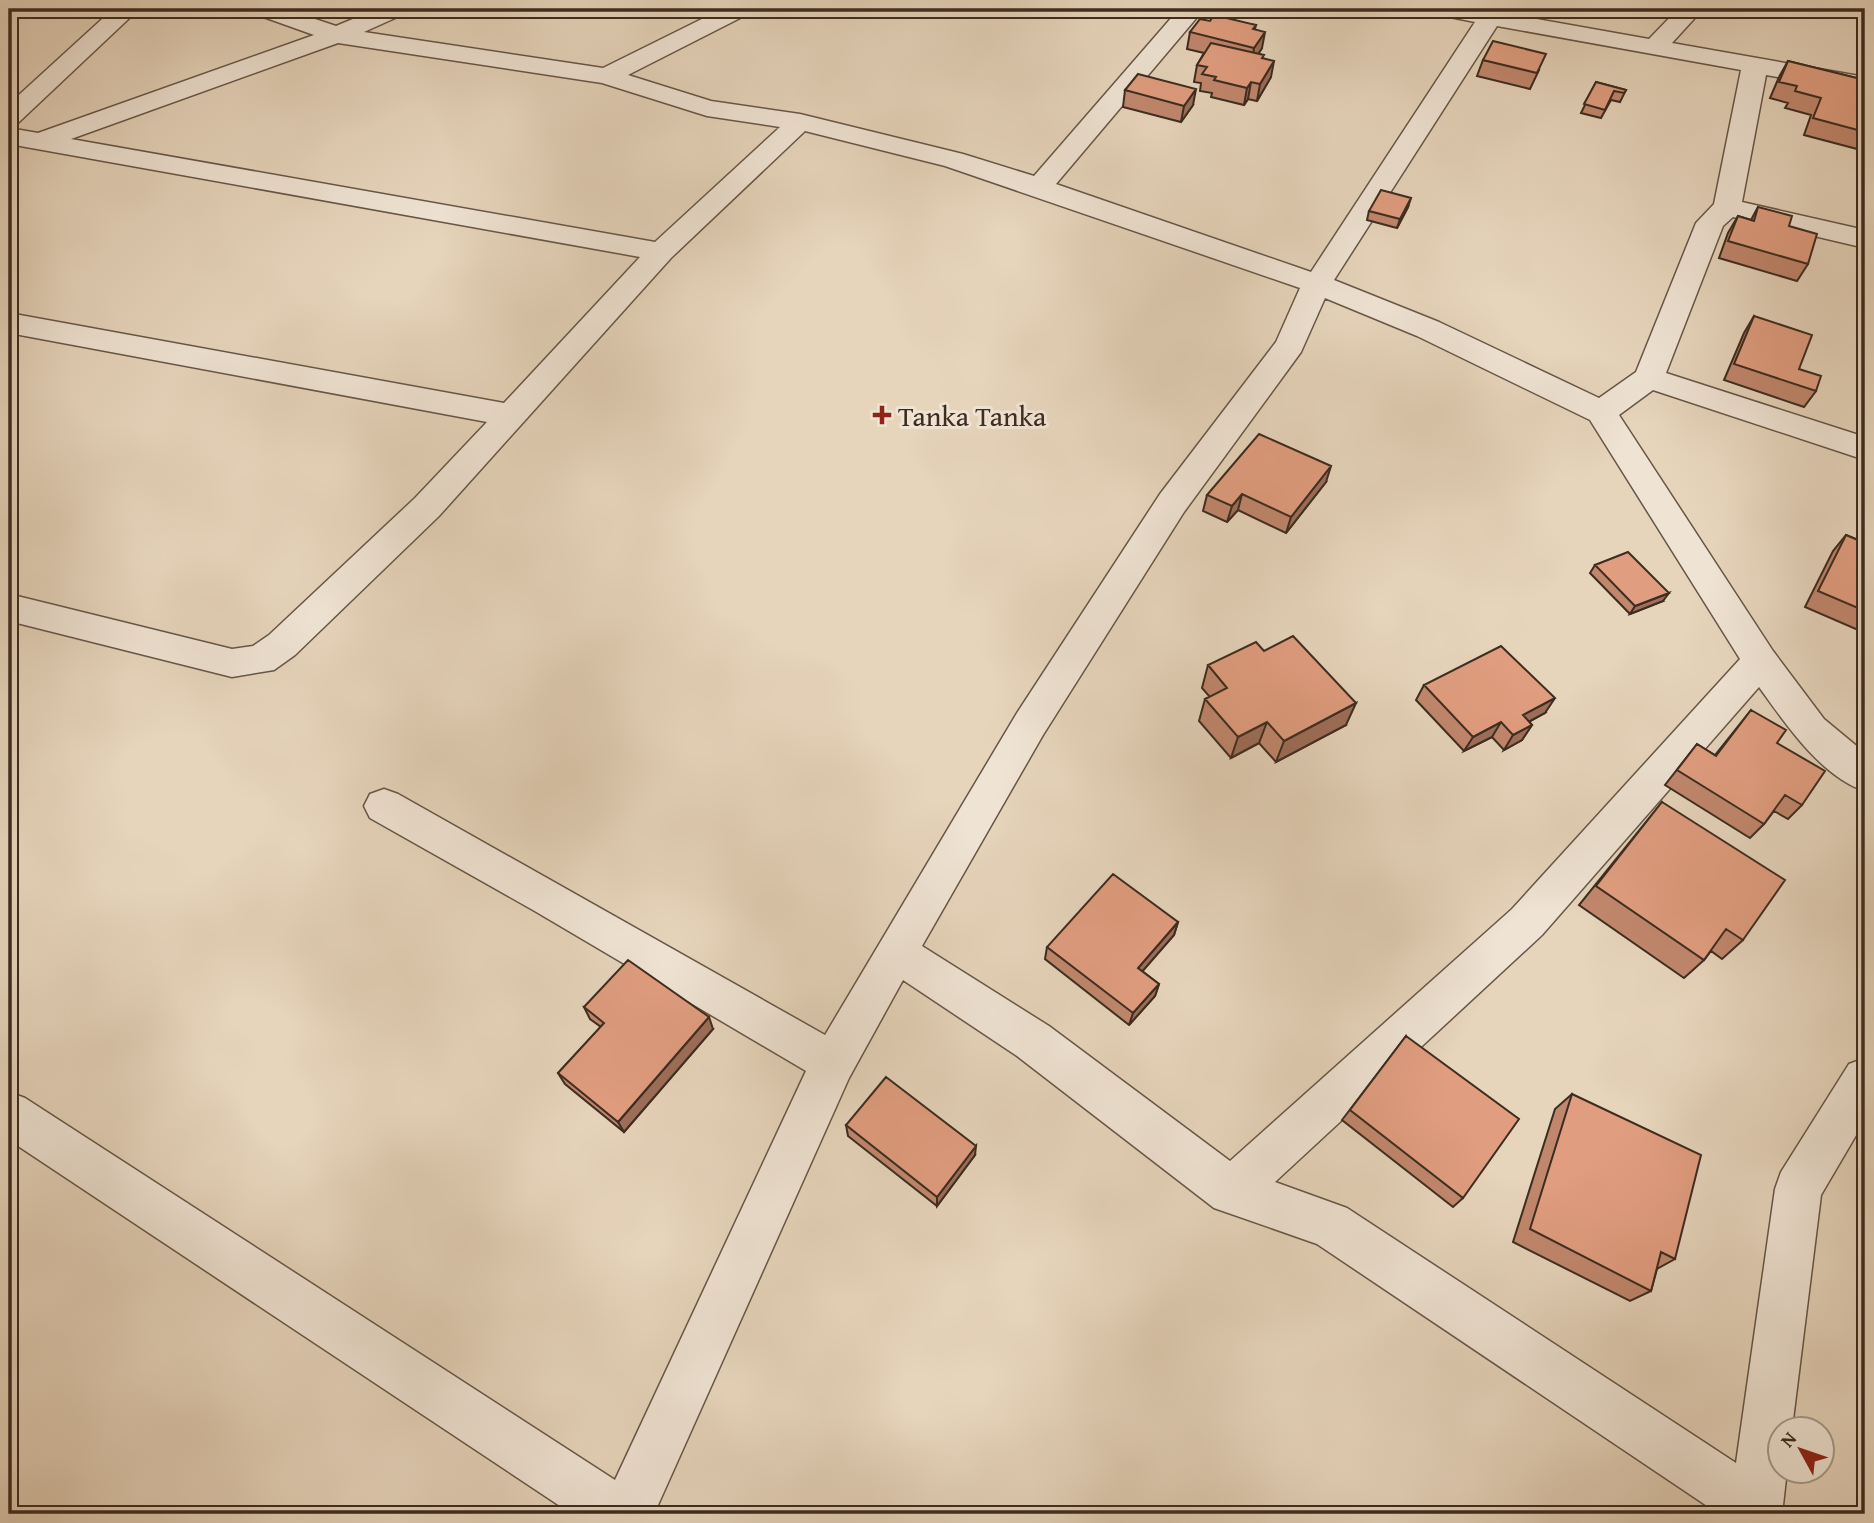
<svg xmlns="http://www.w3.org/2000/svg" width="1874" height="1523" viewBox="0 0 1874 1523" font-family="'Gentium Book Plus',serif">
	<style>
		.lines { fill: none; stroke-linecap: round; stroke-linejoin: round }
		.minor-casing { stroke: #675647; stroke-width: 3 }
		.minor { fill: #efe3d3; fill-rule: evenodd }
		.wall { fill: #c1876d; stroke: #3d2c20; stroke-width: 2 }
		.shaded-wall { fill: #9d6e59; stroke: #3d2c20; stroke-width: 2 }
		.building { fill: #e09d7f; stroke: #3d2c20; stroke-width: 2 }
		.poi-dot { fill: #8f2418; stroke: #efe3d3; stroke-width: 2.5 }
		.labels { text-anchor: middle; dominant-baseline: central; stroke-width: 6; stroke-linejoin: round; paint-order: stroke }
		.poi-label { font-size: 28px; fill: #3d2c20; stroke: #efe3d3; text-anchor: start }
	</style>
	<rect width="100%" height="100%" fill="#e6d4bb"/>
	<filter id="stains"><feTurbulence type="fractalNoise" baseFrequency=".00286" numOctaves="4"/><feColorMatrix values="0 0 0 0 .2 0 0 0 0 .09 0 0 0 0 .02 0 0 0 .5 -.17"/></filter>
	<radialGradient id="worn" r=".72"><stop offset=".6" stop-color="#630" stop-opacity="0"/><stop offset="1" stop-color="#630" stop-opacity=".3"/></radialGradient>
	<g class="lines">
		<!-- minor casing -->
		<g class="minor-casing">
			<path id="minor" d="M 113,9 L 139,9 L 18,123 L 9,126 L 9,104 Z
				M 251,9 L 285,9 L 336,26 L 377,9 L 408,9 L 404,14 L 364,32 L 603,68 L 722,9 L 752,9 L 748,14 L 628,75 L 711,101 L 800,114 L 963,154 L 1034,176 L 1179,9 L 1204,9 L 1056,184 L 1311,272 L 1475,22 L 1435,14 L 1431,9 L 1481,9 L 1649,39 L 1678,9 L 1703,9 L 1672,43 L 1865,77 L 1865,93 L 1766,75 L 1742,202 L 1865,230 L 1865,248 L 1733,217 L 1723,226 L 1666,373 L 1865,437 L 1865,460 L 1653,390 L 1619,415 L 1773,651 L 1824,719 L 1865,753 L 1865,791 C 1821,777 1785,723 1759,687 L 1542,935 L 1275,1182 L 1347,1208 L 1736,1463 L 1775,1189 L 1781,1172 L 1849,1064 L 1865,1058 L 1865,1120 L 1821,1195 L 1792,1428 L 1780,1428 L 1780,1470 L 1787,1470 L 1782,1514 L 1719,1514 L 1317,1244 L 1214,1208 L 1017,1056 L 903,980 L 849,1078 L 654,1514 L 572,1514 L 9,1140 L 9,1092 L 25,1098 L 615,1480 L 806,1071 L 533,910 L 370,818 L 364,806 L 370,794 L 384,789 L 398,794 L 825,1035 L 1017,713 L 1160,494 L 1276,342 L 1300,288 L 945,166 L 805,131 L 671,258 L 439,516 L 295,655 L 274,670 L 232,677 L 9,621 L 9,594 L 232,649 L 253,646 L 269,635 L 415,498 L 487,422 L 9,333 L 9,313 L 504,403 L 640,257 L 9,144 L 9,128 L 38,133 L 314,35 L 255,14 ZM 1497,26 L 1741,70 L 1714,204 L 1696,223 L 1636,372 L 1599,398 L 1439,322 L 1334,280 ZM 338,43 L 602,83 L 707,116 L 780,127 L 655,242 L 71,139 ZM 1325,298 L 1417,336 L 1590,420 L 1740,659 L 1512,909 L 1230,1161 L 1049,1026 L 922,946 L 1043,735 L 1184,512 L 1301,352 Z"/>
		</g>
		<!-- minor -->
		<use href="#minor" class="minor"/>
	</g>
	<!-- wall -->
	<path class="wall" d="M 1210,21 L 1256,25 L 1255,29 L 1262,48 L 1258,54 L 1263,58 L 1271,77 L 1257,101 L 1248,99 L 1244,105 L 1211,97 L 1212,93 L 1200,91 L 1201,83 L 1194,82 L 1197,65 L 1204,53 L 1187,49 L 1190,32 Z
		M 1483,60 L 1539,70 L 1530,89 L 1477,76 Z
		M 1788,61 L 1865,80 L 1865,143 L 1861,150 L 1804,135 L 1811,115 L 1785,108 L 1788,103 L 1770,98 L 1779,77 Z
		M 1596,82 L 1626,90 L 1620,102 L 1611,100 L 1601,118 L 1581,113 Z
		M 1125,90 L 1193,105 L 1181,122 L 1123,107 Z
		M 1408,207 L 1397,228 L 1367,220 L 1369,211 Z
		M 1758,207 L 1789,226 L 1808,264 L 1797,281 L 1719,258 L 1728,233 L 1738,216 L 1751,220 Z
		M 1754,316 L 1816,391 L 1804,407 L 1724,380 L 1744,333 Z
		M 1326,482 L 1286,533 L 1238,510 L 1227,522 L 1203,511 L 1207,495 Z
		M 1846,535 L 1865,543 L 1865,633 L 1805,607 L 1833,551 Z
		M 1595,565 L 1663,601 L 1630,614 L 1590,573 Z
		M 1264,651 L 1346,725 L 1276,762 L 1259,743 L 1231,758 L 1199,721 L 1205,699 L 1210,697 L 1202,688 L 1208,665 Z
		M 1424,685 L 1545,713 L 1529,722 L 1532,725 L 1522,740 L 1504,750 L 1492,737 L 1464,751 L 1416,700 Z
		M 1751,710 L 1777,743 L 1802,805 L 1788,819 L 1774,811 L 1764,824 L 1750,838 L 1665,785 L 1697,744 L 1715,755 Z
		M 1662,802 L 1743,940 L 1722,959 L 1711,951 L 1704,960 L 1684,978 L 1579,905 Z
		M 1178,922 L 1174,935 L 1142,971 L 1159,984 L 1155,996 L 1129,1025 L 1045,959 L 1047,947 Z
		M 584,1007 L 713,1029 L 624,1132 L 565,1084 L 558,1073 L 601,1027 L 590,1019 Z
		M 1406,1036 L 1463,1198 L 1453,1207 L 1342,1120 Z
		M 1572,1094 L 1675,1259 L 1657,1269 L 1651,1291 L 1630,1301 L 1513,1242 L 1555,1109 Z
		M 846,1125 L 975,1155 L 937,1206 L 848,1136 Z"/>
	<!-- shaded-wall -->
	<path class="shaded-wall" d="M 1265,32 L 1262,48 L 1251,65 L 1254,48 Z
		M 1274,61 L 1271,77 L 1257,101 L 1260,84 Z
		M 1251,82 L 1248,99 L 1244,105 L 1247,88 Z
		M 1196,89 L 1193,105 L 1181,122 L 1184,106 Z
		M 1411,198 L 1408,207 L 1397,228 L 1400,219 Z
		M 1331,466 L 1326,482 L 1286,533 L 1291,517 Z
		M 1242,494 L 1238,510 L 1227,522 L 1232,506 Z
		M 1669,593 L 1663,601 L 1630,614 L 1635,606 Z
		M 1555,698 L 1545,713 L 1513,730 L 1523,715 Z
		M 1356,703 L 1346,725 L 1276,762 L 1284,741 Z
		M 1267,722 L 1259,743 L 1231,758 L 1238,737 Z
		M 1501,722 L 1492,737 L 1464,751 L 1473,737 Z
		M 1532,725 L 1522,740 L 1504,750 L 1513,735 Z
		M 1178,922 L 1174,935 L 1134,981 L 1138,968 Z
		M 1159,984 L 1155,996 L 1129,1025 L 1133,1013 Z
		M 709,1017 L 713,1029 L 624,1132 L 618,1122 Z
		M 976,1146 L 975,1155 L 937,1206 L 937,1197 Z"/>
	<!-- building -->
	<path class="building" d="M 1214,15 L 1256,25 L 1253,29 L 1265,32 L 1254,48 L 1190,32 L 1200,19 L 1210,21 Z
		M 1493,41 L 1546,54 L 1537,73 L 1483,60 Z
		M 1211,43 L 1264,55 L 1262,58 L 1274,61 L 1260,84 L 1251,82 L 1247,88 L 1214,80 L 1216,77 L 1202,74 L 1207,67 L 1197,65 Z
		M 1788,61 L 1865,80 L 1865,132 L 1813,118 L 1821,98 L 1795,91 L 1797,86 L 1779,82 Z
		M 1138,74 L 1196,89 L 1184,106 L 1125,90 Z
		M 1596,82 L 1626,90 L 1624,93 L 1614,91 L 1605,110 L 1584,104 Z
		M 1381,190 L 1411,198 L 1400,219 L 1369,211 Z
		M 1758,207 L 1792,216 L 1789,226 L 1817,234 L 1808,264 L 1728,241 L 1738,216 L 1754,221 Z
		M 1754,316 L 1812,335 L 1799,369 L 1821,376 L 1816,391 L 1734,364 Z
		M 1259,434 L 1331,466 L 1291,517 L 1242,494 L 1232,506 L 1207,495 Z
		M 1846,535 L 1865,543 L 1865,611 L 1818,591 Z
		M 1628,552 L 1669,593 L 1635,606 L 1595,565 Z
		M 1293,636 L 1356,703 L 1284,741 L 1267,722 L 1238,737 L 1205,699 L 1227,688 L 1208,665 L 1256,642 L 1264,651 Z
		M 1501,646 L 1555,698 L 1523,715 L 1532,725 L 1513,735 L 1501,722 L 1473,737 L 1424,685 Z
		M 1751,710 L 1786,730 L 1777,743 L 1825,771 L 1802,805 L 1785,795 L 1764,824 L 1677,770 L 1697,744 L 1716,756 Z
		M 1662,802 L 1785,880 L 1743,940 L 1726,929 L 1704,960 L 1596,886 Z
		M 1113,874 L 1178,922 L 1138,968 L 1159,984 L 1133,1013 L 1047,947 Z
		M 628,960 L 709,1017 L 618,1122 L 558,1073 L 604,1023 L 584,1007 Z
		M 1406,1036 L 1519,1119 L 1463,1198 L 1350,1110 Z
		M 886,1077 L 976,1146 L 937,1197 L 846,1125 Z
		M 1572,1094 L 1701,1155 L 1675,1259 L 1661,1252 L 1651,1291 L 1530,1229 Z"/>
	<!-- markers -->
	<path class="poi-dot" d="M878.5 404.5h7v7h7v7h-7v7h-7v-7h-7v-7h7z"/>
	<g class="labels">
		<!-- poi labels -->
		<g class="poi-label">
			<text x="898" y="415">Tanka Tanka</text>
		</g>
	</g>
	<!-- margin -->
	<rect width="1874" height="1523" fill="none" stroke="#e6d4bb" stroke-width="35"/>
	<rect x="10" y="10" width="1853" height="1502" fill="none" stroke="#3d2c20" stroke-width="3.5"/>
	<rect x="18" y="18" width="1839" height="1488" fill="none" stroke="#3d2c20" stroke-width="2"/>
	<!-- north arrow -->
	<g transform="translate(1801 1450) rotate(310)"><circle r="33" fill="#efe3d3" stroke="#a89a8b" stroke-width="2"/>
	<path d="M0-5L12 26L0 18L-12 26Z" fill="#8f2418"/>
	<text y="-10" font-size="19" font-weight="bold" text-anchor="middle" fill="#3d2c20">N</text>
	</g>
	<rect width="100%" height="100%" filter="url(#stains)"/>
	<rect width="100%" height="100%" fill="url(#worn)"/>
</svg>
